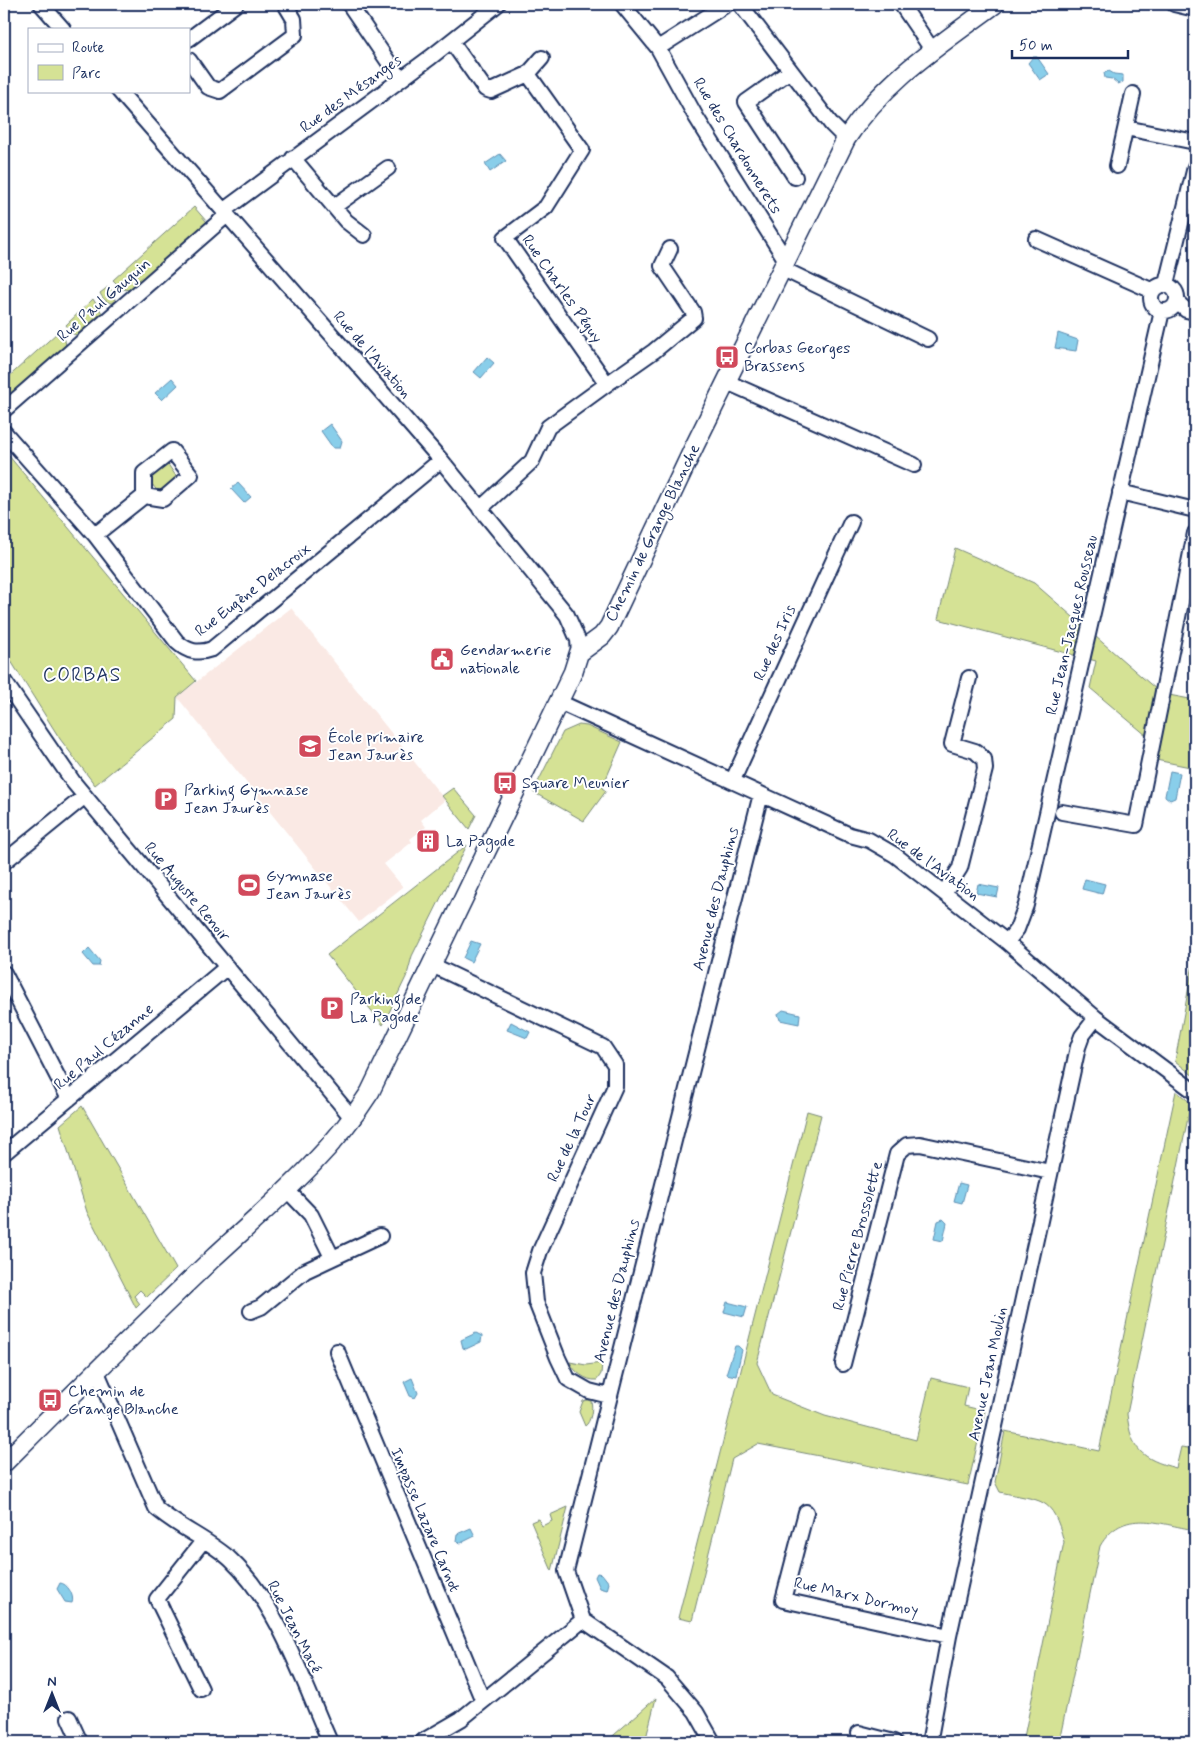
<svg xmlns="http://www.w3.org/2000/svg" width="1199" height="1746" viewBox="0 0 1199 1746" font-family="Mynerve,sans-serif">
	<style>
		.built { fill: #fae9e4 }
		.green { fill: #d5e295; stroke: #78887a }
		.water { fill: #89ceea; stroke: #5d8eb2 }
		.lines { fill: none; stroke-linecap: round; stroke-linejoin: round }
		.minor-casing { stroke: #1b2f5e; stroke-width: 18 }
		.tertiary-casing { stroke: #1b2f5e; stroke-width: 21 }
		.minor { stroke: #fff; stroke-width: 14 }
		.tertiary { stroke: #fff; stroke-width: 18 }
		.labels { text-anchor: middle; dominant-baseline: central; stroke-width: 4; stroke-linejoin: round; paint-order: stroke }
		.street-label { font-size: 16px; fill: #1b2f5e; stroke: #fff }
		.poi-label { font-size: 16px; fill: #1b2f5e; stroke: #fff; text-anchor: start }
		.quarter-label { font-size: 19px; letter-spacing: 1px; fill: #1b2f5e; stroke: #fff }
	</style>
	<rect width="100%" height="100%" fill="#fff"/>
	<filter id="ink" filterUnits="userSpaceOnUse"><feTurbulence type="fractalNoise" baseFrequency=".02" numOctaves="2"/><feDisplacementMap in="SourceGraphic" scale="10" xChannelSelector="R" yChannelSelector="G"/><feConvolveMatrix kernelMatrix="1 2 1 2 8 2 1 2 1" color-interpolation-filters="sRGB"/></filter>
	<g filter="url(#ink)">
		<!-- built -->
		<path class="built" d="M 291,608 L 445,800 L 421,820 L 426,827 L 410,839 L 412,842 L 384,864 L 403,887 L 359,922 L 177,697 Z"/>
		<!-- green -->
		<path class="green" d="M 194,207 L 207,222 L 131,290 L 122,289 L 113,280 Z
			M 108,287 L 115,294 L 114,303 C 108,304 102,298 100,293 Z
			M 93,299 L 102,313 L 78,335 L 73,334 L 66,325 Z
			M 58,332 L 65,340 L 66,346 L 4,401 L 4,381 Z
			M 4,450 L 196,681 L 177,697 L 176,719 L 95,785 L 60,739 L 4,650 Z
			M 167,463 L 178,479 L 162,492 L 158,492 L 149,480 L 149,476 Z
			M 955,548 L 1034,583 L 1157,690 L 1169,695 L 1195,700 L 1195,768 L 1156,760 L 1159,746 L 1090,688 L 1096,661 L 938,619 Z
			M 579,725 L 587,726 L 622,742 L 602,788 L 606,791 L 584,821 L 533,792 L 563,732 Z
			M 453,788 L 476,815 L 469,829 L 442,796 Z
			M 467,845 L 412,956 L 407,975 L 383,1025 L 327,955 Z
			M 1195,954 L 1195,1077 L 1175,1061 Z
			M 1176,1091 L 1191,1103 L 1127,1414 C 1131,1449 1141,1459 1176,1468 L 1181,1447 L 1195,1449 L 1195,1530 C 1158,1524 1123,1507 1100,1546 L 1059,1742 L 1023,1742 L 1064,1542 C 1052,1495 1043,1502 1000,1492 L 995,1482 L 1005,1431 L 1099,1451 Z
			M 82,1106 L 176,1269 L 147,1297 L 140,1290 L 134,1296 L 140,1304 L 136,1308 L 87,1212 L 60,1125 Z
			M 807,1111 L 821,1115 L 757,1363 L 772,1395 L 825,1416 L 916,1440 L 931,1378 L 968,1387 L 964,1406 L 985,1411 L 968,1485 L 758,1444 L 732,1459 L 692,1621 L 678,1618 Z
			M 570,1362 L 586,1365 L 602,1363 L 601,1374 L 597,1380 C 586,1381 574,1372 570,1362 Z
			M 587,1400 L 591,1401 C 593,1408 591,1422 585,1426 L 579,1412 L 583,1401 Z
			M 568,1507 L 552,1571 L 531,1522 L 538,1519 L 542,1526 L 552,1521 L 550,1515 Z
			M 656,1698 L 645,1742 L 606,1742 Z"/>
		<!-- water -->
		<path class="water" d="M 1033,57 L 1037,57 L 1049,74 L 1040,80 L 1028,63 Z
			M 1109,71 L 1114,74 L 1123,75 L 1123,82 L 1118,84 L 1112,79 L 1105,78 L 1104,73 Z
			M 500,154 L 506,161 L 490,172 L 485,164 Z
			M 1058,333 L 1078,340 L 1076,351 L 1055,348 Z
			M 487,357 L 494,363 L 481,378 L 474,372 Z
			M 172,378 L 178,385 L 162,400 L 155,393 Z
			M 330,424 L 342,441 L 340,448 L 333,448 L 321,431 Z
			M 238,483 L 251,497 L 244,503 L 231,489 Z
			M 1170,771 L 1180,773 L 1175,798 L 1170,800 L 1165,796 Z
			M 1085,879 L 1105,884 L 1102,894 L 1082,889 Z
			M 978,884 L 999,888 L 997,897 L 976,893 Z
			M 471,941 L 480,944 L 471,962 L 463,958 Z
			M 89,948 L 100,961 L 99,966 L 93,966 L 83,954 Z
			M 783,1010 L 800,1014 L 799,1024 L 780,1020 L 778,1014 Z
			M 511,1022 L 530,1032 L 527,1038 L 507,1030 Z
			M 959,1183 L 967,1185 L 962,1203 L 954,1201 Z
			M 943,1219 L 947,1223 L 943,1241 L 934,1239 L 938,1221 Z
			M 727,1302 L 747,1307 L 744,1317 L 724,1312 Z
			M 476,1333 L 482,1336 L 481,1342 L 466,1349 L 463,1348 L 461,1340 Z
			M 735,1346 L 738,1346 L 742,1350 L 736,1376 L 726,1374 Z
			M 412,1378 L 418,1393 L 415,1398 L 410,1396 L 404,1382 Z
			M 471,1528 L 475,1536 L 461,1543 L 456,1541 L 457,1534 Z
			M 597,1573 L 602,1574 L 609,1583 L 607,1590 L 600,1588 L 595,1577 Z
			M 60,1583 C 67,1583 75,1596 72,1603 L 65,1602 L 57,1589 Z"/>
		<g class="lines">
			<!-- minor casing -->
			<g class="minor-casing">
				<path id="minor" d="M 41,4 L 63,29
					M 349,4 L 400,79
					M 622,4 L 658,48 L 696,117 L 787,262
					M 740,4 L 832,125 L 846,139
					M 901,4 L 933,51
					M 1174,4 L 1195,9
					M 189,39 L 236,4
					M 456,48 L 485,89 L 491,91 L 528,74 L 582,150 L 546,207 L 505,238 L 607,384 L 548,427 L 532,461 L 480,509
					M 658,48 L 727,4
					M 189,60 L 208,87 L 220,91 L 295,35 L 294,19 L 285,4
					M 790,71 L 746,102 L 795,177
					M 528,74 L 542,58
					M 119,91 L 441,460 L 567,615 L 578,640 L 579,653
					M 1126,128 L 1195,142
					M 293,158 L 346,221 L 364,235
					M 1117,166 L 1133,94
					M 335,206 L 388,168
					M 223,211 L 431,57 L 498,4
					M 1036,239 L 1153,291
					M 783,269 L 928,339
					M 1166,284 L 1195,167
					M1151 298a13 13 0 1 1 26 0a13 13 0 1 1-26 0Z
					M 1177,302 L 1186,310 L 1195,312
					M 727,382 L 914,465
					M 607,384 L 654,351 L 694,318 L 693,312 L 662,266 L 670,249
					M 4,410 L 227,215
					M 4,432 L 95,535 L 177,642 C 188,652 198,654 212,649 L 441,460
					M 172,451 L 191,475 L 163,499 L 144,496 L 144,473 Z
					M 1120,492 L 1195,510
					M 95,535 L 144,496
					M 4,681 L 74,783 L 353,1119
					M 559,702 L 850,835 L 869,840 L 895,855 L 1007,942 L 1096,1018 L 1195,1092
					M 733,780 L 851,522
					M 1062,812 L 1136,825 L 1195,533
					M 4,862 L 85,796
					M 944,893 L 960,868 L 985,769 L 984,759 L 975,751 L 952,744 L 969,678
					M 1007,942 L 1017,929 L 1026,905 L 1162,311
					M 432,965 L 603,1047 L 615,1065 L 615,1086 L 540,1251 L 533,1273 L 536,1302 L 558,1358 L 568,1379 L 589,1391 L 609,1396
					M 4,973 L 69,1099
					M 4,1153 L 227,967
					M 286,1189 L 311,1215 L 332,1257
					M 251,1311 L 261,1307 L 305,1271 L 380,1236
					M 337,1351 L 483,1701
					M 843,1364 L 897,1154 L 907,1145 L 920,1144 L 1050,1172
					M 97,1372 L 156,1508 C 179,1528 211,1541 231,1560 C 278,1604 304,1684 330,1742
					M 806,1512 L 783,1600 L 949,1636
					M 201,1689 L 157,1599 L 203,1541
					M 69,1718 L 80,1742
					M 859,1733 L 894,1742
					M 423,1741 L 461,1719 L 583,1620
					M 713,1742 L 696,1712 L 667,1678 L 583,1620 L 566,1571 L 761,794
					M 933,1742 L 930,1738 L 949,1636 L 1078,1047 L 1082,1036 L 1096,1018"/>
			</g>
			<!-- tertiary casing -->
			<g class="tertiary-casing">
				<path id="tertiary" d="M 4,1463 C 73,1394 142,1326 212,1259 C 268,1207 329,1157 370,1092 L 573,672 L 579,653 L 602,636 L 609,627 L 695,445 L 846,139 C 883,81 941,44 995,4"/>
			</g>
			<!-- minor -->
			<use href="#minor" class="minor"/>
			<!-- tertiary -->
			<use href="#tertiary" class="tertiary"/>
		</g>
	</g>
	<!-- icons -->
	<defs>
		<g id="bus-square" transform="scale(1.25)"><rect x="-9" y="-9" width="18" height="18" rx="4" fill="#d1495b" stroke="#fff"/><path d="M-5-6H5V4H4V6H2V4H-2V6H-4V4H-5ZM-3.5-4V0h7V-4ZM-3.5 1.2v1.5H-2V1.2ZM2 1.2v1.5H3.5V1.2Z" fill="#fff"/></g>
		<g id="civic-square" transform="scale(1.25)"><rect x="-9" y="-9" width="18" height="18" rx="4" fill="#d1495b" stroke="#fff"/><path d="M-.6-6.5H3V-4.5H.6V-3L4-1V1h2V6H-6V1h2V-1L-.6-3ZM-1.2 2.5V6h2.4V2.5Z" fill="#fff"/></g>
		<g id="school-square" transform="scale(1.25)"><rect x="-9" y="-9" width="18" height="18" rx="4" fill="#d1495b" stroke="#fff"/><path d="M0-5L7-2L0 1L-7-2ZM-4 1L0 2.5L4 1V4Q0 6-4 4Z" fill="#fff"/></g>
		<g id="parking-square" transform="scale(1.25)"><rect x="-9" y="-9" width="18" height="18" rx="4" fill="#d1495b" stroke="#fff"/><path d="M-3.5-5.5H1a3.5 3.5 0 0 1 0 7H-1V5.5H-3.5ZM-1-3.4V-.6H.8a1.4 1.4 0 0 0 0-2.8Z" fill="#fff"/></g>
		<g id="building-square" transform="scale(1.25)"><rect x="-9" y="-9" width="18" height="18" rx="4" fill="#d1495b" stroke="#fff"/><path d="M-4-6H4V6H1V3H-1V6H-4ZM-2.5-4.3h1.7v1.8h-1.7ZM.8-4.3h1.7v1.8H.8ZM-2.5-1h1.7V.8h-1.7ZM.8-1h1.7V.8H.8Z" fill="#fff"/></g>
		<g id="stadium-square" transform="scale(1.25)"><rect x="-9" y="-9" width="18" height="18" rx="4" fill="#d1495b" stroke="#fff"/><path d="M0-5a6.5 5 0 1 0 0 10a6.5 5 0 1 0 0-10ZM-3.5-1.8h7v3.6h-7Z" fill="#fff"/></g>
	</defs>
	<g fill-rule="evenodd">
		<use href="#bus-square" x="727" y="357"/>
		<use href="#civic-square" x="442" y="659"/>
		<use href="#school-square" x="310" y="746"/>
		<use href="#bus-square" x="505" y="783"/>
		<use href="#parking-square" x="166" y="799"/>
		<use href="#building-square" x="428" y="841"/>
		<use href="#stadium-square" x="249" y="885"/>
		<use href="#parking-square" x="332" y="1008"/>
		<use href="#bus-square" x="50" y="1400"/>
	</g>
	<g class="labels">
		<!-- street labels -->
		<g class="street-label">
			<text transform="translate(351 94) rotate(-36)">Rue des Mésanges</text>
			<text transform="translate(737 146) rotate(59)">Rue des Chardonnerets</text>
			<text transform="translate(562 289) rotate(55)">Rue Charles Péguy</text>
			<text transform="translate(104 300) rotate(-41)">Rue Paul Gauguin</text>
			<text transform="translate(372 355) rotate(49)">Rue de l'Aviation</text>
			<text transform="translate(653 533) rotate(-64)">Chemin de Grange Blanche</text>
			<text transform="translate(253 590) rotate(-38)">Rue Eugène Delacroix</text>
			<text transform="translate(1072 625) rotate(-77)">Rue Jean-Jacques Rousseau</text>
			<text transform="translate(775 643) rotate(-66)">Rue des Iris</text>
			<text transform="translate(933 865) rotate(36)">Rue de l'Aviation</text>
			<text transform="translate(187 892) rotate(50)">Rue Auguste Renoir</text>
			<text transform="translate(716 899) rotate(-76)">Avenue des Dauphins</text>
			<text transform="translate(104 1047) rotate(-40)">Rue Paul Cézanne</text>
			<text transform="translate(572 1138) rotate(-65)">Rue de la Tour</text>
			<text transform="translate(858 1236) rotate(-75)">Rue Pierre Brossolette</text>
			<text transform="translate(617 1291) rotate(-76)">Avenue des Dauphins</text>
			<text transform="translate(988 1374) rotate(-78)">Avenue Jean Moulin</text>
			<text transform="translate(425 1520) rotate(67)">Impasse Lazare Carnot</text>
			<text transform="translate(856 1597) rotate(13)">Rue Marx Dormoy</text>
			<text transform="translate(294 1627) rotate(63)">Rue Jean Macé</text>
		</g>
		<!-- poi labels -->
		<g class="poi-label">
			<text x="744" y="348">Corbas Georges<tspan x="744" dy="18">Brassens</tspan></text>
			<text x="460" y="650">Gendarmerie<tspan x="460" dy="18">nationale</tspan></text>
			<text x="328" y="737">École primaire<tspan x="328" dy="18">Jean Jaurès</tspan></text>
			<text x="522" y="783">Square Meunier</text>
			<text x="184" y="790">Parking Gymnase<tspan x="184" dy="18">Jean Jaurès</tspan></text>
			<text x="446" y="841">La Pagode</text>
			<text x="266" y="876">Gymnase<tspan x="266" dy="18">Jean Jaurès</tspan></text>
			<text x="350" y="999">Parking de<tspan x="350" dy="18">La Pagode</tspan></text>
			<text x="68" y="1391">Chemin de<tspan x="68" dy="18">Grange Blanche</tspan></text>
		</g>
		<!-- quarter labels -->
		<g class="quarter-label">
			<text x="82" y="675">CORBAS</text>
		</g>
	</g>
	<!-- margin -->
	<rect width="1199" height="1746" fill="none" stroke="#fff" stroke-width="20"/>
	<rect x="10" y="10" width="1179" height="1726" fill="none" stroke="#1b2f5e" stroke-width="2" filter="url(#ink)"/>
	<!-- legend -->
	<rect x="28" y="28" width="162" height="65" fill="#ffffff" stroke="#a4acbf"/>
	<rect x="38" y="44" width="25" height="8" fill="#ffffff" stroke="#a4acbf"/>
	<text x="72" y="52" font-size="15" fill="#1b2f5e">Route</text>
	<rect x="38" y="65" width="25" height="15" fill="#d5e295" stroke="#a4acbf"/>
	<text x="72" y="78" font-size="15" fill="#1b2f5e">Parc</text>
	<!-- north arrow -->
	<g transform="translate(52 1694)" stroke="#ffffff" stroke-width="4" paint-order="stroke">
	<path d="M0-4L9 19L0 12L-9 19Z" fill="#1b2f5e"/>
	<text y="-8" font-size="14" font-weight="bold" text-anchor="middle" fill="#1b2f5e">N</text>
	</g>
	<!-- scale -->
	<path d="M1012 50v8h116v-8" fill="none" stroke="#1b2f5e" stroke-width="2.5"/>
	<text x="1019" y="50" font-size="15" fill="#1b2f5e" stroke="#ffffff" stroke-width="4" paint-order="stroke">50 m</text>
</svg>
